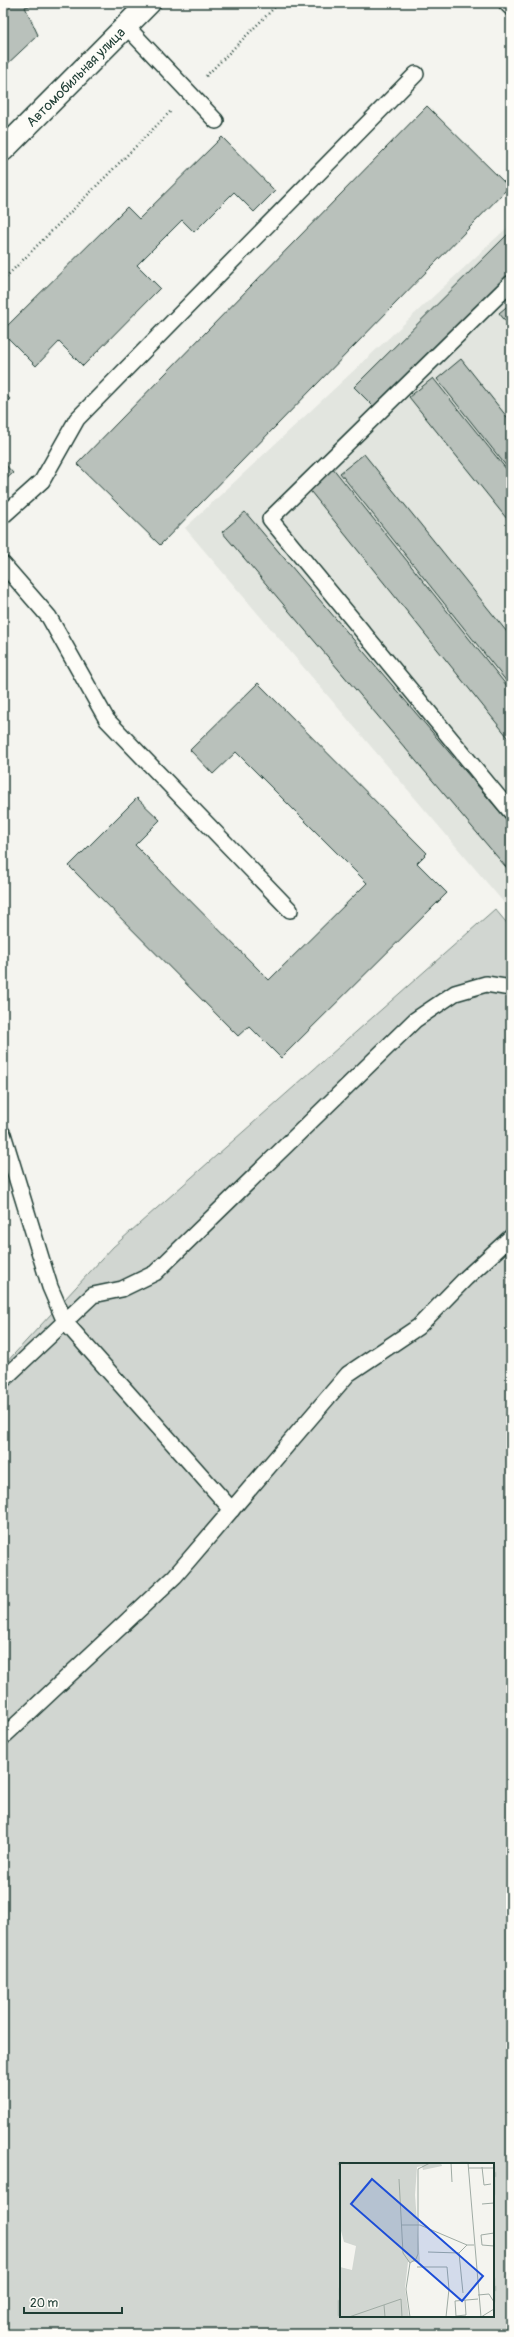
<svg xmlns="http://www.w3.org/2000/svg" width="514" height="2337" viewBox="0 0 514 2337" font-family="Pangolin,sans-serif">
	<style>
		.built { fill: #e2e5df }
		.green { fill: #d1d6d1; stroke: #788a82; fill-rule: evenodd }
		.building { fill: #b9c1bb; stroke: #1f3d34 }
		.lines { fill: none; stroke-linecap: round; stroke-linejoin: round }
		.service-casing { stroke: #1f3d34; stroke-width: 18 }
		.minor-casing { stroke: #1f3d34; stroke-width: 25 }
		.path { stroke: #1f3d34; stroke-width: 2.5; stroke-dasharray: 1 3; stroke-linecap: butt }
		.service { stroke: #fdfcf7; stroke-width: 15 }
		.minor { stroke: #fdfcf7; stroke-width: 22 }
		.labels { text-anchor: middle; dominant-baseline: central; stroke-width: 4; stroke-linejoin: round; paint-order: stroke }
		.street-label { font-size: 14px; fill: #1f3d34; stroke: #fdfcf7 }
		.inset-road { fill: none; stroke: #9faba4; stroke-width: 1 }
		.view { fill: #1d4ed8; fill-opacity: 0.15; stroke: #1d4ed8; stroke-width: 2 }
		.inset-edge { fill: none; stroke: #1f3d34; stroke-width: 2 }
	</style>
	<rect width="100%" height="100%" fill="#f4f4ef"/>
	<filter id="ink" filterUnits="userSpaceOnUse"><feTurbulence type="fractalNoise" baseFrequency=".025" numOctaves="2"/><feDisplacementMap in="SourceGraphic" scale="8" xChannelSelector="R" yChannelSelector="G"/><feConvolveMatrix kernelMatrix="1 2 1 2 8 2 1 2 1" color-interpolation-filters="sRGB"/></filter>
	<g filter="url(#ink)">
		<!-- built -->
		<path class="built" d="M 511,224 L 511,911 L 185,528 Z"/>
		<!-- green -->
		<path class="green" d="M 495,909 L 511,928 L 511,2334 L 3,2334 L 3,1366 L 113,1247 ZM 341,2164 L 493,2164 L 493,2316 L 341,2316 Z"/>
		<!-- building -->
		<path class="building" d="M 3,3 L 29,3 L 30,6 L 25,7 L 38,35 L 3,68 Z
			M 427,106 L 509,187 L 160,545 L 77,464 Z
			M 222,137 L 275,191 L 254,212 L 234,192 L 194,232 L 182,220 L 137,265 L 160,288 L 83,366 L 59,342 L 36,366 L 3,333 L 3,330 L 127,207 L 139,219 Z
			M 511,231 L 511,273 L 375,408 L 354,387 Z
			M 511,303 L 511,328 L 499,313 Z
			M 461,359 L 511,422 L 511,472 L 437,379 Z
			M 433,378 L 511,475 L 511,524 L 409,397 Z
			M 3,391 L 10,399 L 3,405 Z
			M 364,454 L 511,637 L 511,687 L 340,473 Z
			M 3,462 L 13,473 L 3,482 Z
			M 332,467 L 511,691 L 511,741 L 307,487 Z
			M 245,512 L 511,825 L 511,873 L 222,532 Z
			M 258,683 L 427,853 L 417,863 L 447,893 L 281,1058 L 249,1026 L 238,1036 L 69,866 L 137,798 L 160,820 L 135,845 L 269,980 L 367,883 L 236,752 L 213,774 L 190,750 Z"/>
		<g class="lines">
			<!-- service casing -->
			<g class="service-casing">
				<path id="service" d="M 506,3 L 511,8
					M 126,26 L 216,121
					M 511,283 L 270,519 L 511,812
					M 3,516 L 42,481 L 77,419 L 416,74
					M 3,564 L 49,617 L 107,720 L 290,910
					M 3,1134 L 50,1287 L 65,1322 L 232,1510
					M 3,1380 L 93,1295 L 122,1289 L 155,1273 L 415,1020 L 455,993 L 486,984 L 511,988
					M 3,1737 L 175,1576 L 348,1374 L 418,1327 L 466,1278 L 511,1237"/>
			</g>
			<!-- minor casing -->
			<g class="minor-casing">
				<g id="minor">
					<path id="s1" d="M 3,150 L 149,3"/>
				</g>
			</g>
			<!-- path -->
			<path class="path" d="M 206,76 L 279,3
				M 3,280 L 171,111"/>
			<!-- service -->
			<use href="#service" class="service"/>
			<!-- minor -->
			<use href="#minor" class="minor"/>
		</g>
	</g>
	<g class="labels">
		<!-- street labels -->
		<g class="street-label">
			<text stroke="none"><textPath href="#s1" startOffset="103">Автомобильная улица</textPath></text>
		</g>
	</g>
	<!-- overview -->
	<g transform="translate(340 2163)">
		<rect width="154" height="154" fill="#f4f4ef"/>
		<path d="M 0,0 L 101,0 L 102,3 L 83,7 L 82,3 L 77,4 L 75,32 L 80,99 L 68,99 L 65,125 L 69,154 L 0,154 L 0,104 L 12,107 L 16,83 L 4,79 L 0,64 Z" fill="#d1d6d1"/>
		<path class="inset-road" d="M 111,0 L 112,19M 128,0 L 141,154M 142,4 L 144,22 L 151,21M 129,5 L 154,5M 59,16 L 63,90 L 70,100M 142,41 L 154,40M 62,62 L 80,62 L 127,82M 154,70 L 141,72 L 142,82 L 154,83M 88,89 L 119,90 L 127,82 L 134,82M 119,90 L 123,130M 77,104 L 107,104 L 109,126 L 106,154M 138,132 L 149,131 L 154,139M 125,137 L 126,152 L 116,153 L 115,138 L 138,136M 44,142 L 45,154M 9,154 L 61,136 L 62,154M 70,154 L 66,126 L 70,100 L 76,96 L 78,91 L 78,6 L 90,0M 141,154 L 154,146"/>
		<path class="view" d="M 32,16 L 143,113 L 122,138 L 11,41 Z"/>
		<rect width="154" height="154" class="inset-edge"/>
	</g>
	<!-- margin -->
	<rect width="514" height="2337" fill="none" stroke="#fdfcf7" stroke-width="16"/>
	<rect x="8" y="8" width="498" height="2321" fill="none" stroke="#1f3d34" stroke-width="1.5" filter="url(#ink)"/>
	<!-- scale -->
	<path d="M24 2307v6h98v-6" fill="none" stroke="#1f3d34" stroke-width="2"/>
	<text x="30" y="2307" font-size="12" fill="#1f3d34" stroke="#fdfcf7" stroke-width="3" paint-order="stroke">20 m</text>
</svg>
